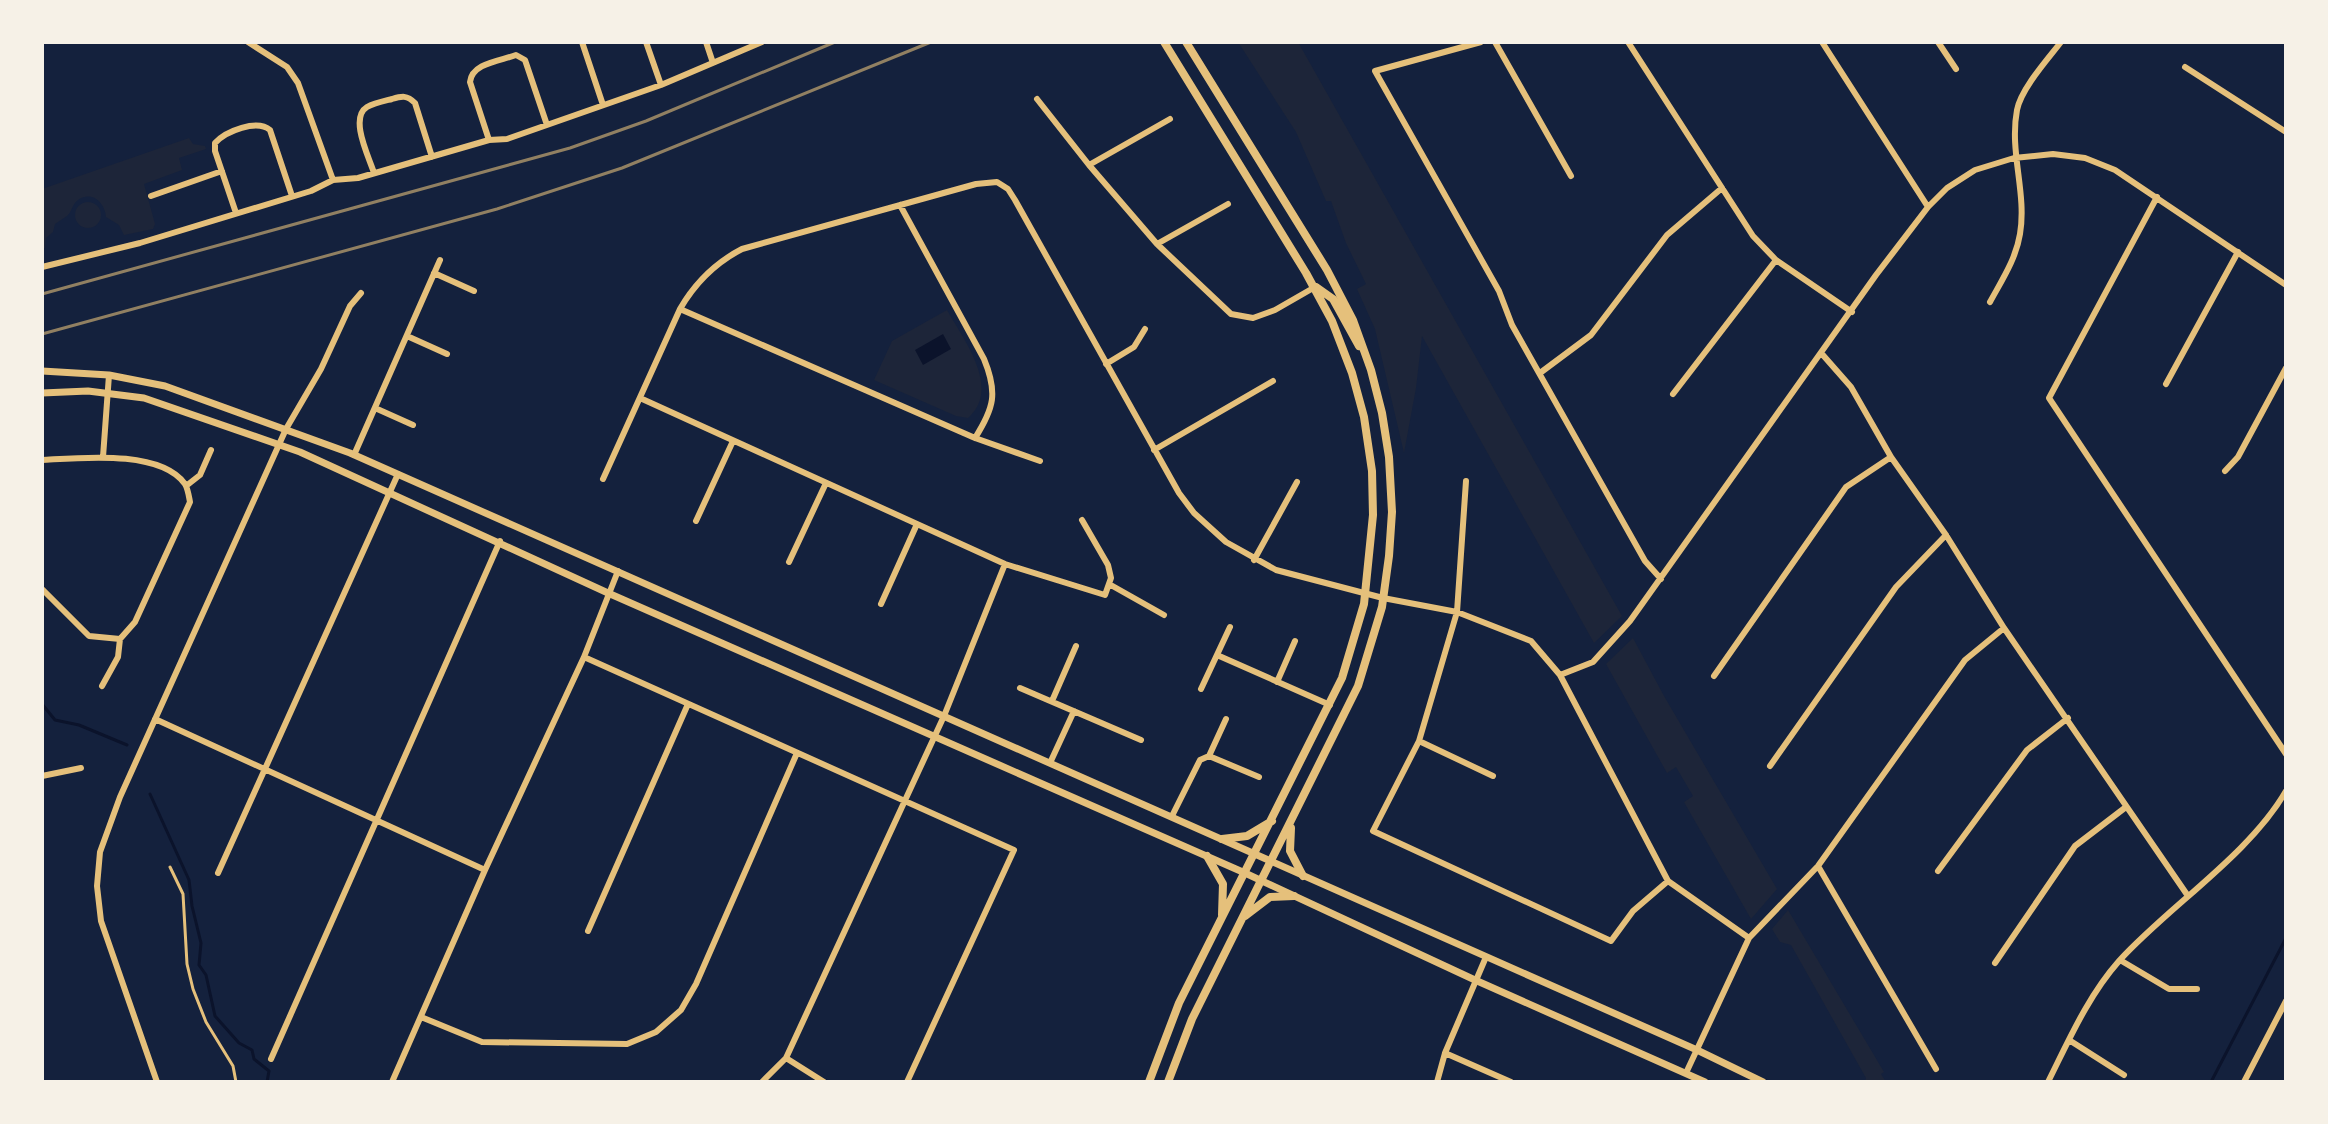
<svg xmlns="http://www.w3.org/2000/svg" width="2328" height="1124" viewBox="0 0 2328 1124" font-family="'IBM Plex Sans',sans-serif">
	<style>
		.green { fill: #1d2539 }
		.water { fill: #0b132b }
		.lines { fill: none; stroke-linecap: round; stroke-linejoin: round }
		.stream { stroke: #0b132b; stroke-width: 3 }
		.service { stroke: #e5c07b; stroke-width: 3 }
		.minor { stroke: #e5c07b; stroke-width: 6 }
		.tertiary { stroke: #e5c07b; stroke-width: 7 }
		.secondary { stroke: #e5c07b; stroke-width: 8 }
		.rail { stroke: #918062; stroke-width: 3 }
	</style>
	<rect width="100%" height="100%" fill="#14213d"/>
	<!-- green -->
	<path class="green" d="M 1238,42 L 1298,42 L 1622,616 L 1594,643 L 1422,336 L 1416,388 L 1404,453 L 1375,329 L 1357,289 L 1366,284 L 1346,243 L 1331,201 L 1326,201 L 1296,132 Z
		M 189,138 L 193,144 L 205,146 L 206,149 L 179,158 L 182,170 L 144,184 L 155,224 L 153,229 L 124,235 L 119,225 L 106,217 C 105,204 93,190 78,200 C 72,204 72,212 67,216 C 63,219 59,221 55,224 L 53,232 L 46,238 L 45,248 L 42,249 L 42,189 Z
		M75 215a13 13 0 1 1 26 0a13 13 0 1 1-26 0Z
		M 947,310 C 963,339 1002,388 968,418 L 956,416 L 874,380 L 892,341 Z
		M 1633,638 L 1664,696 L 1777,889 L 1751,919 L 1684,802 L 1693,796 L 1676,767 L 1667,773 L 1606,664 Z
		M 1788,910 L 1884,1072 L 1881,1074 L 1886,1082 L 1865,1082 L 1866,1078 L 1791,945 L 1780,942 L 1772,929 Z"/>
	<!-- water -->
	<path class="water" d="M 943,334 L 951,349 L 923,365 L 915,350 Z"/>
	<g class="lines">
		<!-- stream -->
		<path class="stream" d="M 42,704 L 55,720 L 79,725 L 127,745
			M 150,794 L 189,880 L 192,906 L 201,943 L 199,965 L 206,975 L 215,1016 L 239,1043 L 252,1050 L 254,1059 L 269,1071 L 267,1082
			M 2211,1082 L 2286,938"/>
		<!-- service -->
		<path class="service" d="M 170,867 L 183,894 L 187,964 L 193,989 L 206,1022 L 233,1066 L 236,1082"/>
		<!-- minor -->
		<path class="minor" d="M 248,42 L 287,67 L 298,83 L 333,180
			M 582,42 L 603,105
			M 646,42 L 661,85
			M 706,42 L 713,63
			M 1481,42 L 1375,71 L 1499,291 L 1512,325 L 1645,561 L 1661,579
			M 1495,42 L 1571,176
			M 1628,42 L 1753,236 L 1776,260 L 1852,312
			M 1822,42 L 1928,207
			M 1938,42 L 1956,69
			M 2185,67 L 2286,132
			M 1037,99 L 1089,165 L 1157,244 L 1231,314 L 1253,318 L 1275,310 L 1315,287
			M 489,140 L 470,82 C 472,63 500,61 516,55 L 525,60 L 547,125
			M 1089,165 L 1170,119
			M 374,173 C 369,157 349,118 367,107 C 374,103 384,101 392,99 C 402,96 407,95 415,103 L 432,157
			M 151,196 L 222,171
			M 2157,197 L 2049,398 L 2286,754
			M 900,205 L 984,359 C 998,393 994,408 975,438
			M 236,213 L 215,151 L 215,143 C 226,131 257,119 270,130 L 292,196
			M 1157,244 L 1228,204
			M 42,267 L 140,243 L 311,191 L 333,180 L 358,178 L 489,140 L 507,139 L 661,85 L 762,42
			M 434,273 L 474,291
			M 1990,302 C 2002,280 2016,259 2020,234 C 2027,193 2009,152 2017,110 C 2021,89 2047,60 2061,42
			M 680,309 L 975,438 L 1040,461
			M 407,336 L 447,354
			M 1822,354 L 1851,387 L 1891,457 L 1946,535 L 2004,628 L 2188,896
			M 1106,364 L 1134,347 L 1145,329
			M 1540,373 L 1591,335 L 1667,235 L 1722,188
			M 2166,384 L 2238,252
			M 1673,394 L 1776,260
			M 640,398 L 1005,564 L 1105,595 L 1111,578 L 1108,565 L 1082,520
			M 375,408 L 413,425
			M 1154,450 L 1273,381
			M 354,455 L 440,260
			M 103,457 L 109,375
			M 42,460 C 79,458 160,449 185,484 C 188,489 189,497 190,502 L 135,622 L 120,639 L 89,636 L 42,589
			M 2225,471 L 2238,457 L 2286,368
			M 603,479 L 680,309 C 695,283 715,263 742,249 L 976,184 L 997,182 L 1008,189 L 1015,200 L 1179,493 L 1194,513 L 1226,542 L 1276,570 L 1383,598 L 1457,612 L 1531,641 L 1560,675 L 1668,881 L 1749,938
			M 1466,481 L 1457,612 L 1419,741 L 1373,831 L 1611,941 L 1633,911 L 1668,881
			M 186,486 L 200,475 L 211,450
			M 696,521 L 733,441
			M 1254,560 L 1297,482
			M 789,562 L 826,483
			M 1109,584 L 1164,615
			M 881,604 L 917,524
			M 1217,655 L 1330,705
			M 584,657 L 1014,850 L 907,1082
			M 1560,675 L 1593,662 L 1630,621 L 1876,275 L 1928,207 L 1947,188 L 1975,170 L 2014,158 L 2053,154 L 2085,158 L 2115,170 L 2286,285
			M 1714,676 L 1846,487 L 1891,457
			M 1277,682 L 1295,641
			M 102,686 L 118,657 L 120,639
			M 1020,688 L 1141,740
			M 1201,689 L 1230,627
			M 1052,701 L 1076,646
			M 155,719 L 485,870
			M 1419,741 L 1493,776
			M 1209,756 L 1259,777
			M 1050,763 L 1074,711
			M 1770,766 L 1896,587 L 1946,535
			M 42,776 L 81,768
			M 1172,816 L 1200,760 L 1209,756 L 1226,719
			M 1818,866 L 1936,1069
			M 1938,871 L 2027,750 L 2068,718
			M 218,873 L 398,474
			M 588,931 L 688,704
			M 2120,960 L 2169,989 L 2197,989
			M 1995,963 L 2075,846 L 2126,807
			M 421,1017 L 482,1042 L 627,1044 L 656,1032 L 681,1010 L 696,984 L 797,753
			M 2069,1040 L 2124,1075
			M 1445,1053 L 1511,1082
			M 786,1058 L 824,1082
			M 271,1059 L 500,541
			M 1686,1073 L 1749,938 L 1818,866 L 1965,660 L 2004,628
			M 157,1082 L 101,921 L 97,886 L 100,852 L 120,797 L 286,429 L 321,369 L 350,306 L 361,293
			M 392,1082 L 485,870 L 584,657 L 618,571
			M 762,1082 L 786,1058 L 944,716 L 1005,564
			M 1437,1082 L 1445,1053 L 1486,957
			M 2048,1082 C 2069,1040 2088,996 2119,961 C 2169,906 2249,855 2286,791
			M 2244,1082 L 2286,1001"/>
		<!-- tertiary -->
		<path class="tertiary" d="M 42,371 L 109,375 L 165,386 L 350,453 L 1697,1050 L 1763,1082
			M 42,393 L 88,391 L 144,398 L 300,452 L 608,593 L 1245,873 L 1475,980 L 1705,1082"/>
		<!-- secondary -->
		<path class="secondary" d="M 1316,287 L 1333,299 L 1359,346
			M 1291,828 L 1290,851 L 1303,876
			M 1222,839 L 1247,836 L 1272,821
			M 1207,856 L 1223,884 L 1222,915
			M 1245,916 L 1270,897 L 1294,896
			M 1149,1082 L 1179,1003 L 1342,678 L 1364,604 L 1373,515 L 1372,471 L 1364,417 L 1352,373 L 1332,321 L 1306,273 L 1164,42
			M 1168,1082 L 1192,1019 L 1358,686 L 1382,607 L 1389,556 L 1392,512 L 1389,457 L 1382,413 L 1371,370 L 1353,320 L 1327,270 L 1186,42"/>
		<!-- rail -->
		<path class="rail" d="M 42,294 L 570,148 L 646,121 L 835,42
			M 42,334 L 497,209 L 622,168 L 931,42"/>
	</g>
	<!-- border -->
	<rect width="2328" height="1124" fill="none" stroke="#f6f1e7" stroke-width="88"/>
</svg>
